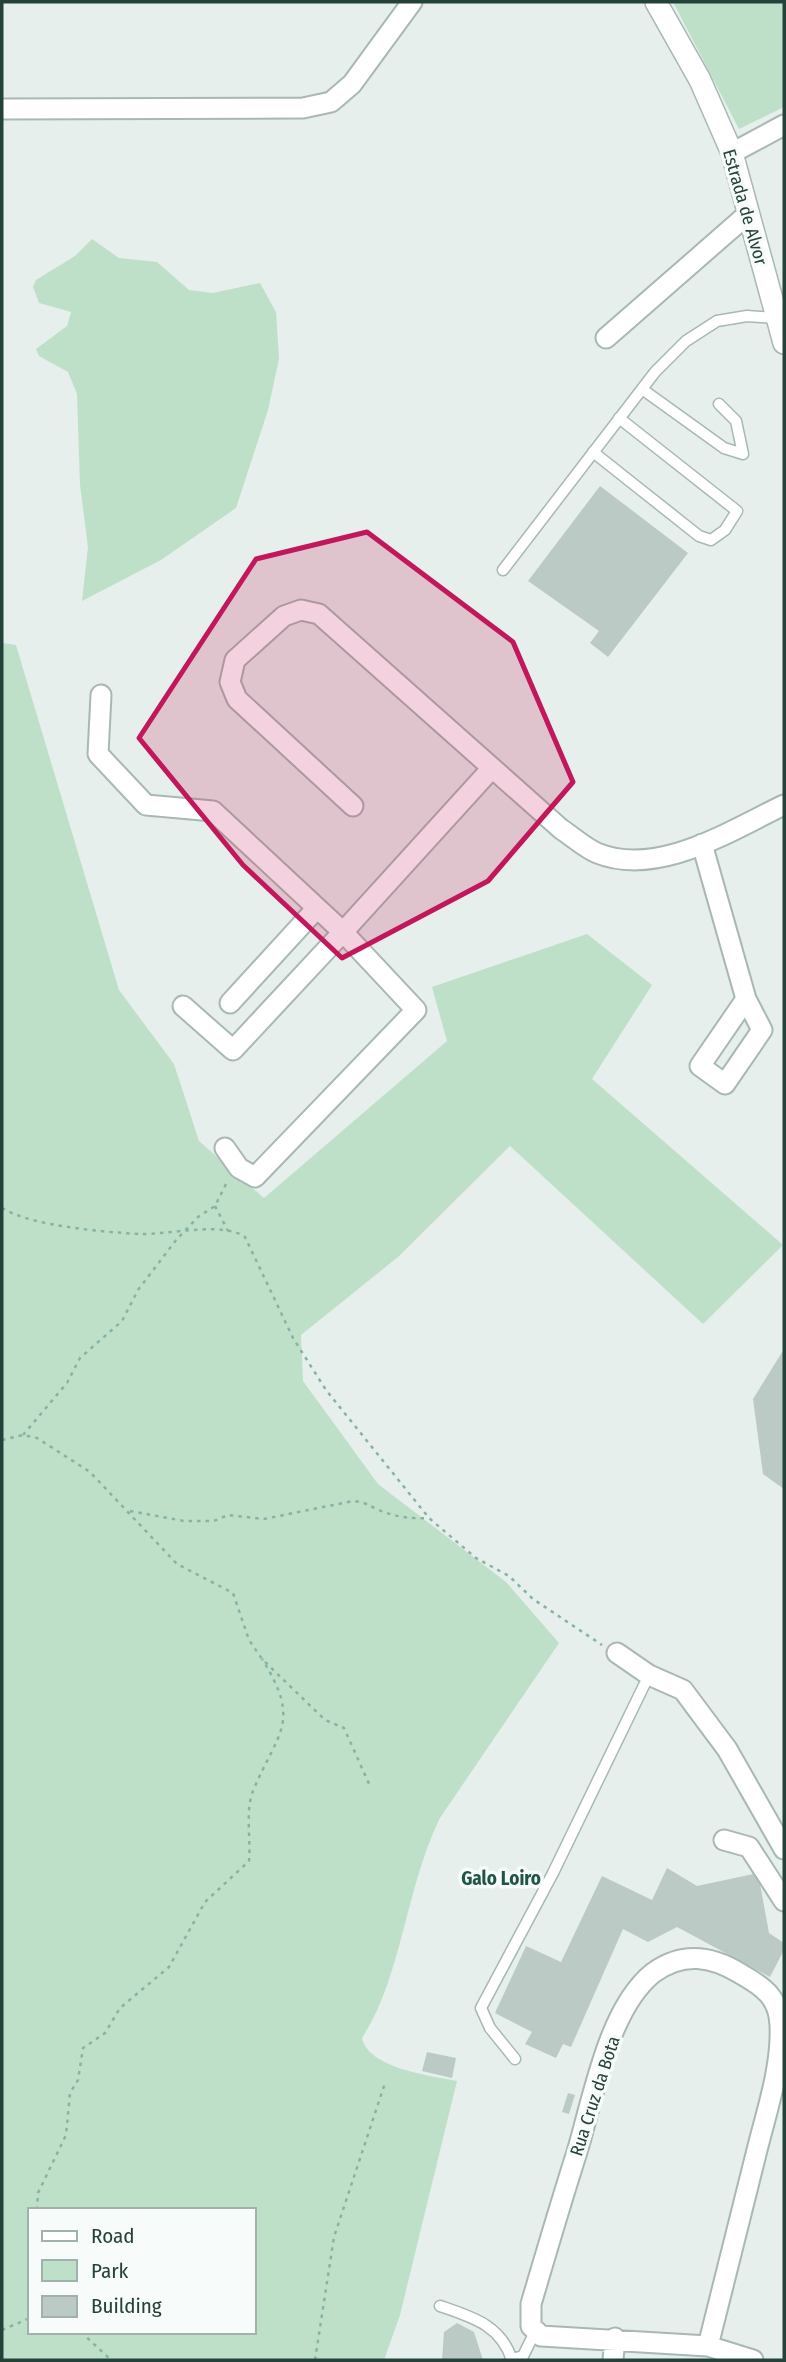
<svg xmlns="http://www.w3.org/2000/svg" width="786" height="2362" viewBox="0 0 786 2362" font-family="'Fira Sans Condensed',sans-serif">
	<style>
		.green { fill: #bfe0c8; fill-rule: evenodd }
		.building { fill: #bbcac4 }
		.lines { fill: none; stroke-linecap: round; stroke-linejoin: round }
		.service-casing { stroke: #a8b8b2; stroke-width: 13 }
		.minor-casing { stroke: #a8b8b2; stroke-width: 23 }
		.tertiary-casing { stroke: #a8b8b2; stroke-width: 24 }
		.path { stroke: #86b3a5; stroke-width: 2.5; stroke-dasharray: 3.5 5; stroke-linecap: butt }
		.service { stroke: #fff; stroke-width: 10 }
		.minor { stroke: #fff; stroke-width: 19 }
		.tertiary { stroke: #fff; stroke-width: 21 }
		.marked { fill: #c2185b; fill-opacity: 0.2; stroke: #c2185b; stroke-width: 5; stroke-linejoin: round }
		.labels { text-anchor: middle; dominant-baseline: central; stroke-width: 7; stroke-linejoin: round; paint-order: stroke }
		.street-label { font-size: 18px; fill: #24423a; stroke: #f7fbf9 }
		.neighbourhood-label { font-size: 19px; font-weight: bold; fill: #1f5548; stroke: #f7fbf9 }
	</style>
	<rect width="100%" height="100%" fill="#e6efeb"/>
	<!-- green -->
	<path class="green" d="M 673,2 L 784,2 L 784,107 L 739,129 Z
		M 92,239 L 119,258 L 157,262 L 189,290 L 213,293 L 260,283 L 276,312 L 279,359 L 268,410 L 236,508 L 161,560 L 82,601 L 88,547 L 80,485 L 77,394 L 68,372 L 39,356 L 36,349 L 67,326 L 71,312 L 39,303 L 33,287 L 36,280 L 75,256 Z
		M 2,643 L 16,645 L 119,990 L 174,1064 L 199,1141 L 264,1198 L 447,1041 L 432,987 L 587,934 L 652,985 L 592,1079 L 783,1245 L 703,1324 L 510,1146 L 398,1257 L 301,1335 L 303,1381 L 378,1484 L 506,1582 L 559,1643 L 440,1818 C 406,1886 402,1977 362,2038 C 368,2068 431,2076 457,2081 L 400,2315 L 384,2360 L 2,2360 ZM 30,2210 L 254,2210 L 254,2332 L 30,2332 Z"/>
	<!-- building -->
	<path class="building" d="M 600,486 L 688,553 L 608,657 L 590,643 L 599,631 L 528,581 Z
		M 784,1349 L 784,1489 L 763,1474 L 753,1399 Z
		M 667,1868 L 697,1886 L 758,1873 L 769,1933 L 784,1943 L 784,1950 L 770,1977 L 677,1927 L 648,1942 L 623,1929 L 571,2047 L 563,2044 L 556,2058 L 525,2044 L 532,2032 L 495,2013 L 526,1946 L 561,1962 L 602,1876 L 652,1900 Z
		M 427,2052 L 456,2058 L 452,2078 L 422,2071 Z
		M 568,2093 L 575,2095 L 569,2114 L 562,2112 Z
		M 457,2323 L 474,2332 L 483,2360 L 442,2360 L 444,2332 Z"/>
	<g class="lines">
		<!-- service casing -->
		<g class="service-casing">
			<path id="service" d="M 642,389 L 724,448 L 743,454 L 736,421 L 719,404
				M 593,452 L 699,536 L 711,540 L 725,530 L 737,511 L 619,418
				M 503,570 L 655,372 L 686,341 L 717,321 L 747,316 L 776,318
				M 515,2059 L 490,2028 L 481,2008 L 553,1873 L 649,1675
				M 440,2306 C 472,2317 501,2325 512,2360
				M 512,2359 L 523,2356 L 535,2332"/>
		</g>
		<!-- minor casing -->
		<g class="minor-casing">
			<path id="minor" d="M 2,109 L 303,108 L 331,102 L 352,84 L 412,2
				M 732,153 L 784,125
				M 606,338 L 748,214
				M 101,695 L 98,754 L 146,805 L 213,811 L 343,932 L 492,768
				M 353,806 L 237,699 L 230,682 L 235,660 L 284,616 L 301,610 L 319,614 L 561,829 C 573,837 585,848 597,853 C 658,878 731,830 784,805
				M 702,844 L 746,999 L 700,1066 L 725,1084 L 762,1030 L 746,999
				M 230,1003 L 317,908
				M 183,1006 L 233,1050 L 343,932 L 416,1010 L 255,1177 L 239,1168 L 225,1148
				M 617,1653 L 649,1675 L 683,1690 L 727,1749 L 784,1849
				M 724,1840 L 749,1847 L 784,1901
				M 708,2346 C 724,2280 741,2215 757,2150 C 767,2110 782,2066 780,2025 C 779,1998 764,1987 741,1974 C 712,1956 683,1951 653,1973 C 608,2009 593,2099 577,2152 C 561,2202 546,2253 531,2304 L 531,2326 L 541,2336 L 708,2346 L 753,2360
				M 613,2360 L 615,2338"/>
		</g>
		<!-- tertiary casing -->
		<g class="tertiary-casing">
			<path id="tertiary" d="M 656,2 L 700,80 L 732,153 L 784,343"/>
		</g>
		<!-- path -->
		<path class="path" d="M 215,1206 L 228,1231
			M 2,1208 C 31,1226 103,1232 139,1234 C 168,1235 222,1221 245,1237 L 293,1338 L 326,1390 L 429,1518 L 476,1558 L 509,1576 L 533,1599 L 602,1645
			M 23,1435 L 67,1383 L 80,1358 L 122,1321 L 138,1290 L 177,1239 L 198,1217 L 215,1206 L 227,1182
			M 2,1440 L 23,1435 L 37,1438 L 90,1472 L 177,1564 L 233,1593 L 249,1640 L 262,1659 L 325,1720 L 344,1728 L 370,1786
			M 130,1511 L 184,1521 L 214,1521 L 228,1515 L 264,1519 L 353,1501 C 366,1502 369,1506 379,1510 C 395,1517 412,1519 429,1518
			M 37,2210 L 38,2193 L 66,2135 L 70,2093 L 78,2080 L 83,2048 L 105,2033 L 120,2008 L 169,1967 L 205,1902 L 249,1861 C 251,1839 245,1811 253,1791 C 278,1731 302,1723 262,1659
			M 30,2232 L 30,2250
			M 2,2330 L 30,2318
			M 81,2332 L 111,2360
			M 315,2360 L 334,2237 L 385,2083"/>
		<!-- service -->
		<use href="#service" class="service"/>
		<!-- minor -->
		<use href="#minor" class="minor"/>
		<!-- tertiary -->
		<use href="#tertiary" class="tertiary"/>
	</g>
	<!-- marked area -->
	<path class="marked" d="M 367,532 L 513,642 L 573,782 L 488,881 L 342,958 L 243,865 L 139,738 L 256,559 Z"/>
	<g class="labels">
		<!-- street labels -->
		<g class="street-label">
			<text transform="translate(745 207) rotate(74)">Estrada de Alvor</text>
			<text transform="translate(595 2096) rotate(-72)">Rua Cruz da Bota</text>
		</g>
		<!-- neighbourhood labels -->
		<g class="neighbourhood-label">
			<text x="501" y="1878">Galo Loiro</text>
		</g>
	</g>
	<!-- border -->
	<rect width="786" height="2362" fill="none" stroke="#24423a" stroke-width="7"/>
	<!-- legend -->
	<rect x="28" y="2208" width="228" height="126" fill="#f7fbf9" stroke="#a3b1ad" stroke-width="2"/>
	<rect x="42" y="2231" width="35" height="10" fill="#ffffff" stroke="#a3b1ad" stroke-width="2"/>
	<text x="91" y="2243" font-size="21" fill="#24423a">Road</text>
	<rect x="42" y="2260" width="35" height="21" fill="#bfe0c8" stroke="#a3b1ad" stroke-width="2"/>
	<text x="91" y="2278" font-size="21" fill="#24423a">Park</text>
	<rect x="42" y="2296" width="35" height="21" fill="#bbcac4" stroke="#a3b1ad" stroke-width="2"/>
	<text x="91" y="2313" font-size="21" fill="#24423a">Building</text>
</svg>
